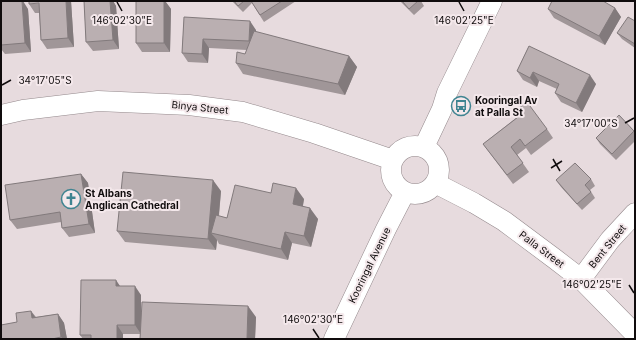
<svg xmlns="http://www.w3.org/2000/svg" width="636" height="340" viewBox="0 0 636 340" font-family="Inter,sans-serif">
	<style>
		.lines { fill: none; stroke-linecap: round; stroke-linejoin: round }
		.minor-casing { stroke: #94898c; stroke-width: 21 }
		.minor { stroke: #fff; stroke-width: 20 }
		.wall { fill: #a09698 }
		.shaded-wall { fill: #827a7c }
		.building { fill: #baafb1; stroke: #827a7c }
		.ticks { fill: none; stroke: #100c0d; stroke-width: 1.5 }
		.labels { text-anchor: middle; dominant-baseline: central; stroke-width: 4; stroke-linejoin: round; paint-order: stroke }
		.poi-label { font-size: 10px; font-weight: bold; fill: #100c0d; stroke: #f4e8eb; text-anchor: start }
		.street-label { font-size: 10px; fill: #100c0d; stroke: #f4e8eb }
		.ticks-label { font-size: 10px; text-anchor: middle; fill: #100c0d; stroke: #f4e8eb; stroke-width: 4; stroke-linejoin: round; paint-order: stroke }
	</style>
	<rect width="100%" height="100%" fill="#e7dbde"/>
	<g class="lines">
		<!-- minor casing -->
		<g class="minor-casing">
			<path id="minor" d="M 1,115 L 23,110 L 98,101 L 189,105 L 243,112 L 314,133 L 393,160
				M391 170a24 24 0 1 1 48 0a24 24 0 1 1-48 0Z
				M 424,147 L 442,109 L 447,93 L 492,1
				M 435,183 L 474,203 L 504,221 L 555,259 L 581,279 L 635,334
				M 581,279 L 610,240 L 635,213
				M 334,339 L 386,229 L 405,192"/>
		</g>
		<!-- minor -->
		<use href="#minor" class="minor"/>
	</g>
	<!-- wall -->
	<path class="wall" d="M 1,1 L 28,9 L 31,52 L 5,54 L 1,49 Z
		M 71,1 L 74,47 L 47,49 L 41,40 L 39,13 L 35,13 L 29,4 Z
		M 84,1 L 113,1 L 116,6 L 119,49 L 93,51 L 86,42 Z
		M 136,1 L 165,1 L 171,9 L 170,52 L 142,52 L 136,43 Z
		M 232,1 L 296,1 L 264,22 L 252,3 L 243,12 Z
		M 400,1 L 421,1 L 424,6 L 414,15 Z
		M 615,8 L 621,17 L 605,45 L 554,18 L 548,9 Z
		M 184,17 L 256,30 L 256,32 L 349,56 L 357,67 L 345,95 L 243,74 L 236,63 L 245,54 L 247,50 L 209,48 L 208,63 L 188,62 L 182,53 Z
		M 635,21 L 635,48 L 622,39 L 617,33 Z
		M 529,46 L 596,84 L 582,112 L 561,102 L 555,93 L 557,89 L 539,81 L 537,87 L 523,80 L 517,71 Z
		M 518,109 L 547,129 L 553,138 L 531,155 L 526,148 L 517,155 L 529,172 L 513,184 L 483,144 L 521,114 Z
		M 619,115 L 635,132 L 635,141 L 616,160 L 600,144 L 596,138 Z
		M 81,174 L 88,183 L 95,233 L 69,237 L 62,228 L 61,222 L 17,229 L 10,220 Z
		M 591,179 L 595,186 L 590,190 L 595,198 L 582,210 L 561,187 L 556,180 Z
		M 221,191 L 219,216 L 227,218 L 271,193 L 304,199 L 303,206 L 318,219 L 311,247 L 292,243 L 288,260 L 219,244 L 217,240 L 216,250 L 125,242 L 117,231 Z
		M 120,286 L 141,295 L 141,313 L 256,317 L 255,339 L 140,339 L 140,334 L 123,334 L 123,339 L 83,339 L 80,335 Z
		M 31,311 L 36,317 L 58,314 L 64,323 L 67,339 L 1,339 L 17,322 Z"/>
	<!-- shaded-wall -->
	<path class="shaded-wall" d="M 22,1 L 23,1 L 28,9 L 31,52 L 25,43 Z
		M 66,1 L 71,1 L 74,47 L 68,38 Z
		M 110,1 L 113,1 L 116,6 L 119,49 L 113,40 Z
		M 164,1 L 165,1 L 171,9 L 170,52 L 164,43 Z
		M 615,8 L 621,17 L 605,45 L 599,36 Z
		M 250,21 L 256,30 L 255,50 L 249,41 Z
		M 203,39 L 209,48 L 208,63 L 202,54 Z
		M 349,56 L 357,67 L 345,95 L 338,84 Z
		M 533,72 L 539,81 L 537,87 L 530,78 Z
		M 590,75 L 596,84 L 582,112 L 576,103 Z
		M 81,174 L 88,183 L 95,233 L 89,224 Z
		M 213,180 L 221,191 L 217,234 L 211,233 L 217,240 L 216,250 L 208,239 Z
		M 296,188 L 304,199 L 301,215 L 293,204 Z
		M 310,208 L 318,219 L 311,247 L 304,236 Z
		M 285,232 L 292,243 L 288,260 L 281,249 Z
		M 116,280 L 122,289 L 116,286 Z
		M 135,286 L 141,295 L 141,334 L 135,325 Z
		M 248,306 L 256,317 L 255,339 L 247,339 Z
		M 31,311 L 37,320 L 32,318 Z
		M 58,314 L 64,323 L 67,339 L 63,339 L 61,337 Z
		M 117,325 L 123,334 L 123,339 L 117,339 Z"/>
	<!-- building -->
	<path class="building" d="M 1,1 L 22,1 L 25,43 L 1,45 Z
		M 29,1 L 66,1 L 68,38 L 41,40 L 39,3 L 29,4 Z
		M 84,1 L 110,1 L 113,40 L 86,42 Z
		M 136,1 L 164,1 L 164,43 L 136,43 Z
		M 234,1 L 244,1 L 238,6 Z
		M 251,1 L 282,1 L 260,15 Z
		M 402,1 L 418,1 L 409,9 Z
		M 552,1 L 603,1 L 615,8 L 599,36 L 548,9 Z
		M 184,17 L 250,21 L 249,41 L 203,39 L 202,54 L 182,53 Z
		M 628,17 L 635,21 L 635,44 L 617,33 Z
		M 254,31 L 349,56 L 338,84 L 236,63 L 237,52 L 245,54 Z
		M 529,46 L 590,75 L 576,103 L 555,93 L 559,84 L 533,72 L 530,78 L 517,71 Z
		M 527,102 L 547,129 L 525,146 L 520,139 L 511,147 L 523,163 L 507,175 L 483,144 L 522,114 L 518,109 Z
		M 619,115 L 634,131 L 612,154 L 596,138 Z
		M 575,163 L 591,179 L 585,185 L 591,192 L 577,204 L 556,180 Z
		M 123,172 L 213,180 L 208,239 L 117,231 Z
		M 81,174 L 89,224 L 62,228 L 60,212 L 10,220 L 5,185 Z
		M 273,183 L 296,188 L 293,204 L 310,208 L 304,236 L 285,232 L 281,249 L 211,233 L 216,215 L 227,218 L 235,185 L 271,193 Z
		M 81,280 L 116,280 L 116,286 L 135,286 L 135,325 L 117,325 L 117,339 L 91,339 L 91,335 L 80,335 Z
		M 142,302 L 248,306 L 247,339 L 140,339 Z
		M 31,311 L 32,318 L 58,314 L 61,337 L 52,339 L 1,339 L 1,325 L 17,322 L 16,313 Z"/>
	<!-- ticks -->
	<path class="ticks" d="M 117,2 L 122,11M 459,2 L 464,11M 2,85 L 11,80M 625,123 L 634,118M 553,159 L 560,171M 551,168 L 562,161M 629,285 L 634,293M 313,329 L 319,338"/>
	<!-- icons -->
	<defs>
		<g id="bus-ring" transform="scale(1)"><circle r="9.5" fill="#f4e8eb" stroke="#3f8491" stroke-width="1.5"/><path d="M-5-6H5V4H4V6H2V4H-2V6H-4V4H-5ZM-3.5-4V0h7V-4ZM-3.5 1.2v1.5H-2V1.2ZM2 1.2v1.5H3.5V1.2Z" fill="#3f8491"/></g>
		<g id="church-ring" transform="scale(1)"><circle r="9.5" fill="#f4e8eb" stroke="#3f8491" stroke-width="1.5"/><path d="M-1.2-6h2.4v3.5h3.3v2.4h-3.3V6h-2.4V-.1h-3.3v-2.4h3.3Z" fill="#3f8491"/></g>
	</defs>
	<g fill-rule="evenodd">
		<use href="#bus-ring" x="461" y="106"/>
		<use href="#church-ring" x="71" y="199"/>
	</g>
	<g class="labels">
		<!-- poi labels -->
		<g class="poi-label">
			<text x="475" y="100">Kooringal Av<tspan x="475" dy="12">at Palla St</tspan></text>
			<text x="85" y="193">St Albans<tspan x="85" dy="12">Anglican Cathedral</tspan></text>
		</g>
		<!-- street labels -->
		<g class="street-label">
			<text transform="translate(200 107) rotate(6)">Binya Street</text>
			<text transform="translate(607 246) rotate(-51)">Bent Street</text>
			<text transform="translate(542 249) rotate(37)">Palla Street</text>
			<text transform="translate(369 265) rotate(-64)">Kooringal Avenue</text>
		</g>
	</g>
	<g class="ticks-label">
		<text x="122" y="24">146°02'30"E</text>
		<text x="464" y="24">146°02'25"E</text>
		<text x="45" y="84">34°17'05"S</text>
		<text x="591" y="127">34°17'00"S</text>
		<text x="592" y="288">146°02'25"E</text>
		<text x="313" y="323">146°02'30"E</text>
	</g>
	<!-- border -->
	<rect width="636" height="340" fill="none" stroke="#100c0d" stroke-width="4"/>
</svg>
